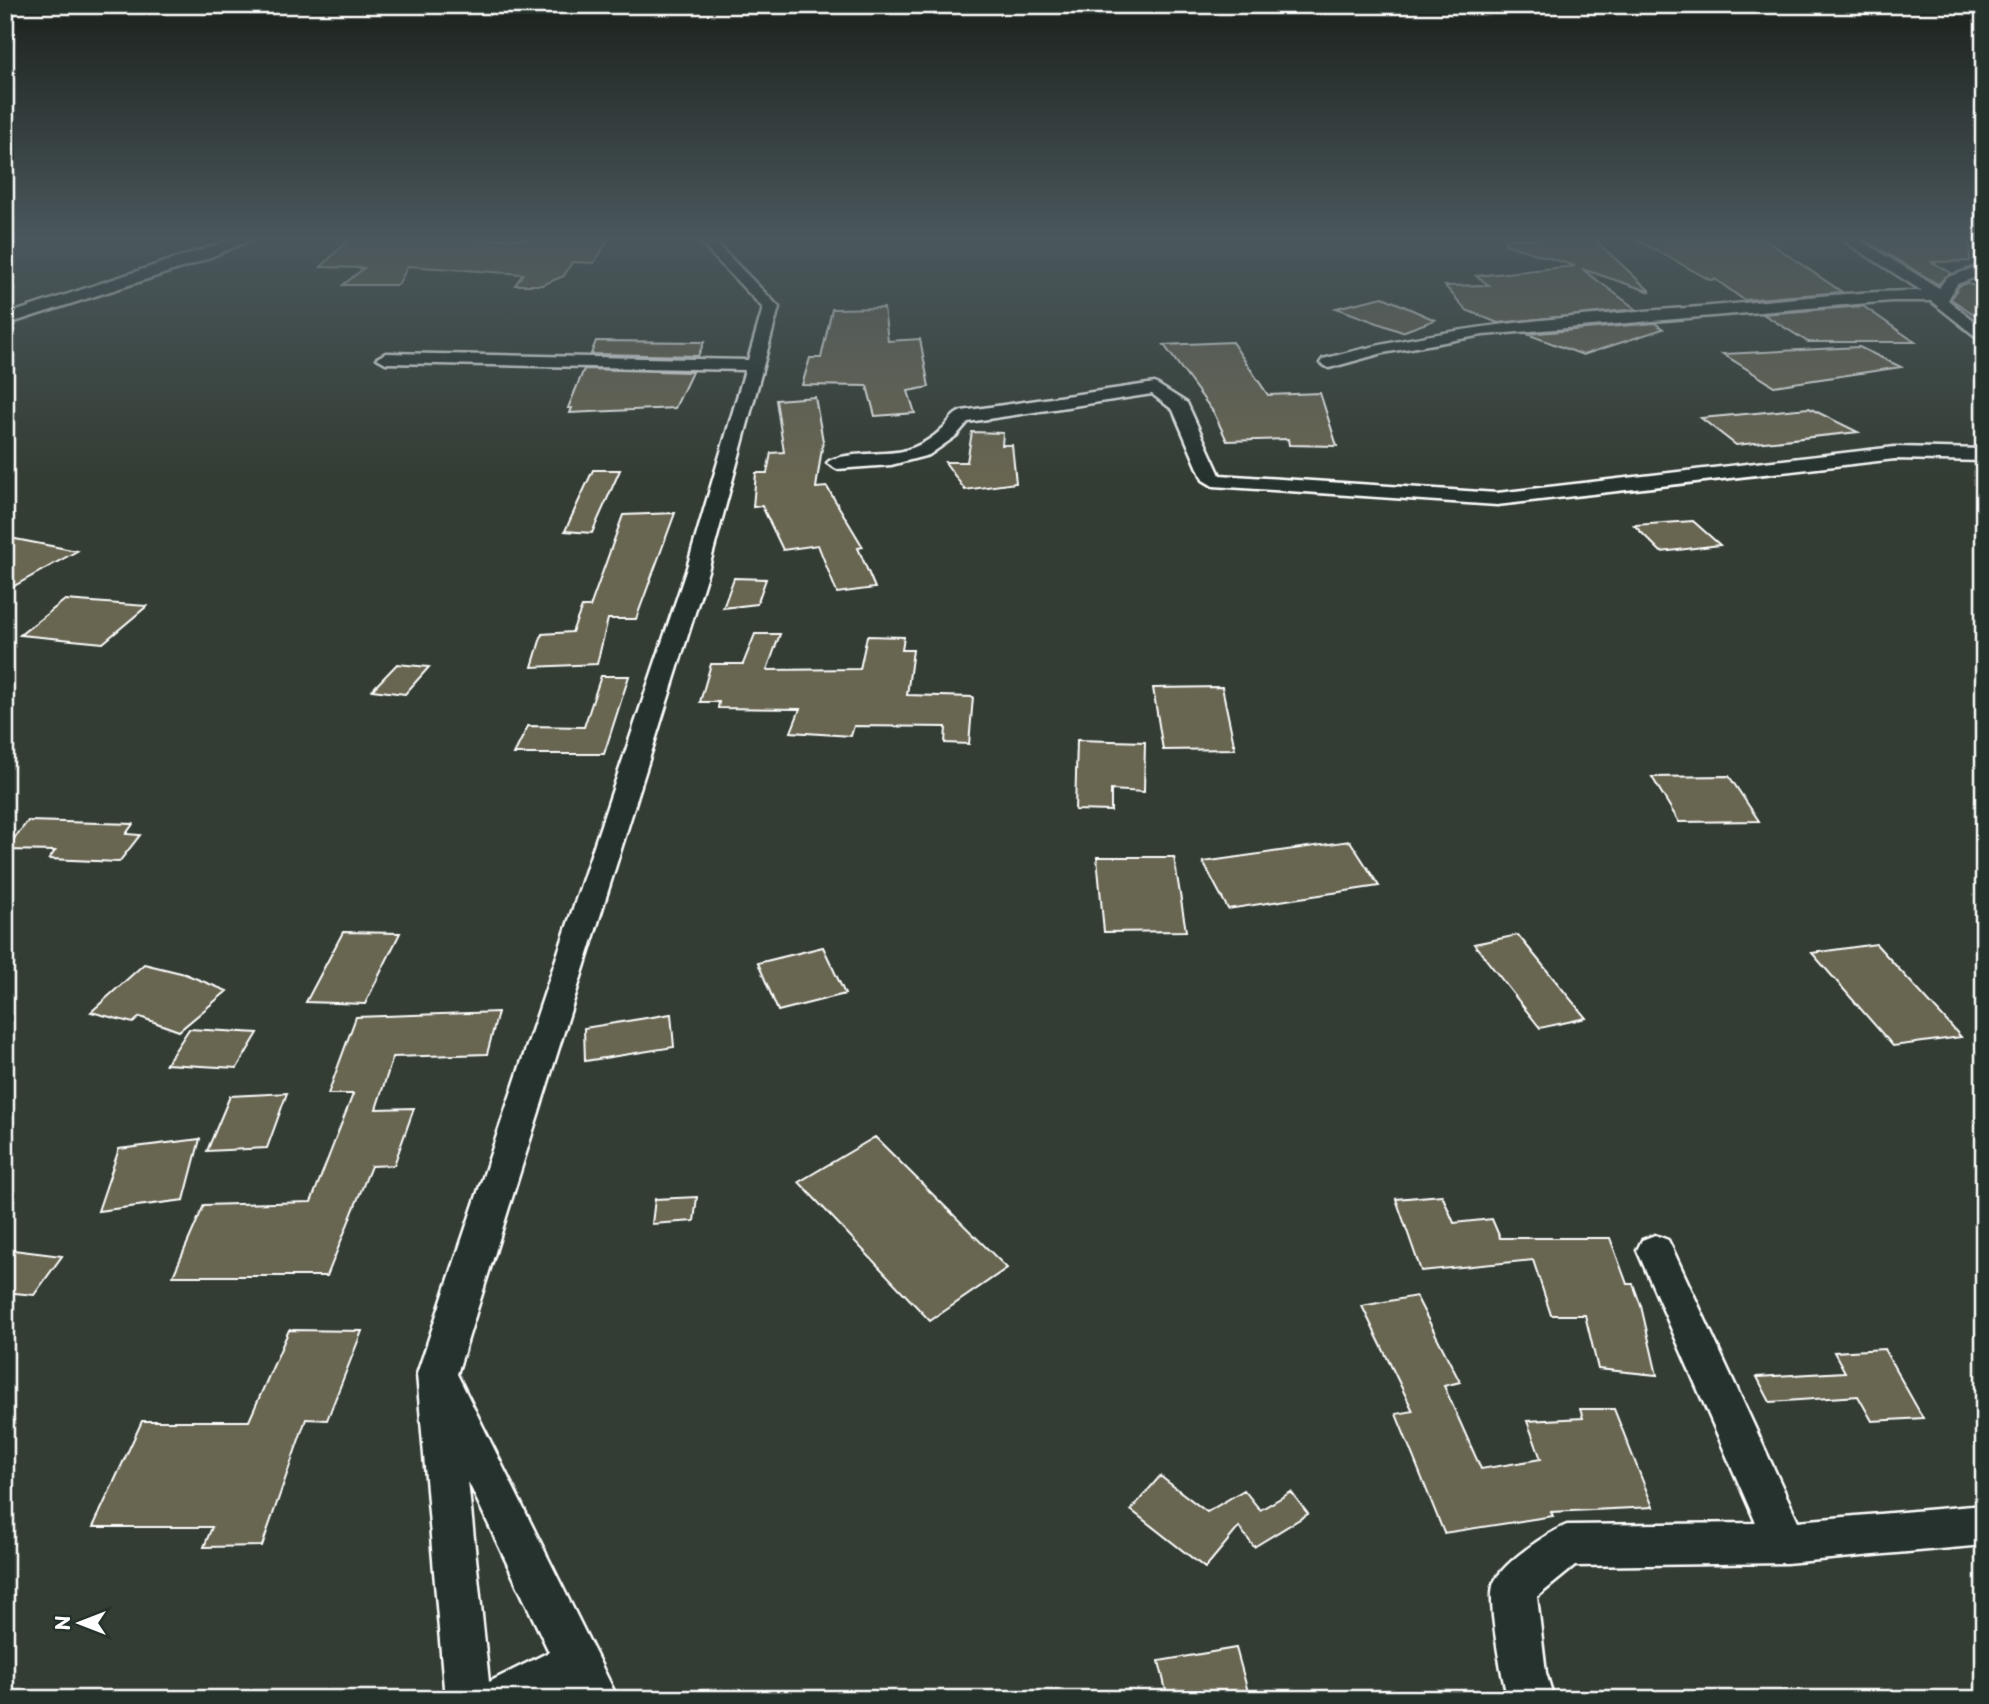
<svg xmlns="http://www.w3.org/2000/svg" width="1989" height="1704" viewBox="0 0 1989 1704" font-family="'Playpen Sans',sans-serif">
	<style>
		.building { fill: #676551; stroke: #fff; stroke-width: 2 }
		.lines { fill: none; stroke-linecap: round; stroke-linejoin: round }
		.minor-casing { stroke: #fff; stroke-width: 5 }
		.minor { fill: #26332d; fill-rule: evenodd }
	</style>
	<rect width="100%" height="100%" fill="#333d34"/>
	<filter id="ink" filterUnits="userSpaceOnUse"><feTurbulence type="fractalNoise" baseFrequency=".0143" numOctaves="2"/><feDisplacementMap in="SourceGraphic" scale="14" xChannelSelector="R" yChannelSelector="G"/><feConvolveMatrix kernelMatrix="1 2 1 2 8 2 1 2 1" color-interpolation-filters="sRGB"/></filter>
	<g filter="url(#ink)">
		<!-- building -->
		<path class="building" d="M 349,239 L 609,239 L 594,263 L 572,262 L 564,276 L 542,285 L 515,285 L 523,274 L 408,266 L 398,285 L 343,285 L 364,268 L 321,267 Z
			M 1506,239 L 1594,239 L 1651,292 L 1582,269 L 1636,309 L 1498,323 L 1466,310 L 1445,286 L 1489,285 L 1476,276 L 1575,266 L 1505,244 Z
			M 1636,239 L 1764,239 L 1842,292 L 1744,300 L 1715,279 L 1710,280 Z
			M 1862,239 L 1970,239 L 1970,261 L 1932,262 L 1951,273 L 1938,284 Z
			M 1968,283 L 1984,292 L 1984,321 L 1951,299 L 1959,286 Z
			M 1383,297 L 1435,320 L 1402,332 L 1336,308 Z
			M 1863,306 L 1915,342 L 1808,342 L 1763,314 Z
			M 884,308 L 888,341 L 920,339 L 929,387 L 908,391 L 915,413 L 875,416 L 867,386 L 802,385 L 810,358 L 821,358 L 832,309 Z
			M 1655,323 L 1663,329 L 1583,355 L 1527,334 Z
			M 596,341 L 704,342 L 698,356 L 591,354 Z
			M 1232,342 L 1268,395 L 1320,393 L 1337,446 L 1289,445 L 1288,439 L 1227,441 L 1214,413 L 1164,345 Z
			M 1859,347 L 1901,367 L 1774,386 L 1723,354 Z
			M 584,369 L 692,372 L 675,408 L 570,413 L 572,408 L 568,408 Z
			M 815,397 L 823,441 L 816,488 L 827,487 L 863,547 L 858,548 L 875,588 L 837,593 L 818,545 L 783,550 L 762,506 L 753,507 L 756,473 L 767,473 L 771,453 L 784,452 L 776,400 Z
			M 1809,408 L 1858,432 L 1736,445 L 1701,418 Z
			M 972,432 L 1003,433 L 1002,445 L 1012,445 L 1016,483 L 965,490 L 945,462 L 967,462 Z
			M 593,470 L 620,470 L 592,533 L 565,531 Z
			M 675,513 L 636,619 L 608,619 L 597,664 L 532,667 L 542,634 L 572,632 L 582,607 L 590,607 L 623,515 Z
			M 1693,521 L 1720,545 L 1661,552 L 1634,525 Z
			M 5,537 L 77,551 L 5,591 Z
			M 734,578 L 766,579 L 757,604 L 723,608 Z
			M 65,600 L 147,606 L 103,643 L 20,635 Z
			M 755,634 L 780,634 L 767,670 L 860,669 L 867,636 L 904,637 L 902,650 L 913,650 L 907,695 L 973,697 L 969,744 L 945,743 L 946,727 L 854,726 L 851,736 L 791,732 L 800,709 L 718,708 L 719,702 L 700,702 L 711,664 L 743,664 Z
			M 397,664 L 429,667 L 405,694 L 372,690 Z
			M 601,676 L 629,676 L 604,754 L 514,754 L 528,726 L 584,727 Z
			M 1222,687 L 1235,749 L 1163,750 L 1153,688 Z
			M 1077,740 L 1145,742 L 1144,792 L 1111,790 L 1111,811 L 1075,810 Z
			M 1729,776 L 1759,821 L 1679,822 L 1652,777 Z
			M 28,821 L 133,824 L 126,834 L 140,835 L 119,862 L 49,859 L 55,851 L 5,850 Z
			M 1350,841 L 1379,886 L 1228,909 L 1203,862 Z
			M 1097,857 L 1174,857 L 1186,931 L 1104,932 Z
			M 343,932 L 400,933 L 365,1004 L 306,1002 Z
			M 1518,935 L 1586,1018 L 1540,1028 L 1474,944 Z
			M 1876,944 L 1961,1037 L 1893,1046 L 1812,953 Z
			M 823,947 L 845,994 L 778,1011 L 758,963 Z
			M 144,964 L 185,974 L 227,991 L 179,1031 L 140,1017 L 133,1023 L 91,1012 Z
			M 498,1012 L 487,1054 L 393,1057 L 376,1109 L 414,1108 L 394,1165 L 371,1166 L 327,1276 L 173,1276 L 204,1205 L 311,1202 L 353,1094 L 328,1094 L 356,1017 Z
			M 671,1014 L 674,1047 L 585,1061 L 584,1028 Z
			M 189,1029 L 258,1033 L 237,1068 L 166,1064 Z
			M 287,1093 L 267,1148 L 207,1151 L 230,1096 Z
			M 875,1137 L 1007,1268 L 930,1321 L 799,1182 Z
			M 200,1139 L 184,1200 L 98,1211 L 119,1149 Z
			M 1442,1195 L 1454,1223 L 1492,1219 L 1500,1238 L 1610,1238 L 1627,1284 L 1633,1284 L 1641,1306 L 1657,1375 L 1598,1369 L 1585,1315 L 1551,1315 L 1533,1260 L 1421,1271 L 1396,1199 Z
			M 697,1197 L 694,1221 L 652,1224 L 655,1199 Z
			M 5,1249 L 62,1256 L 34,1295 L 5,1292 Z
			M 1416,1296 L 1460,1382 L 1444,1386 L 1481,1469 L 1541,1459 L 1527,1421 L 1583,1418 L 1580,1409 L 1614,1409 L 1653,1507 L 1551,1512 L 1553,1516 L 1444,1533 L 1396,1414 L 1413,1411 L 1362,1306 Z
			M 289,1330 L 362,1331 L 327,1420 L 306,1419 L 262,1546 L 204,1547 L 212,1527 L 93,1527 L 142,1421 L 249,1421 Z
			M 1884,1349 L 1923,1418 L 1872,1421 L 1858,1396 L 1770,1402 L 1757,1377 L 1845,1372 L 1834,1352 Z
			M 1160,1476 L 1207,1512 L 1244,1490 L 1260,1510 L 1291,1492 L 1308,1514 L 1254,1547 L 1239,1527 L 1205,1568 L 1131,1510 Z
			M 1236,1648 L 1250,1699 L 1168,1699 L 1159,1661 Z"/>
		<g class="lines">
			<!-- minor casing -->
			<g class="minor-casing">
				<path id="minor" d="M 234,239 L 253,239 L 194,264 L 5,325 L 5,315 Z
					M 697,239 L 712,239 L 779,307 L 708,571 L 457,1374 L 618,1699 L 571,1699 L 567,1692 L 554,1699 L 445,1699 L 417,1374 L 686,571 L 745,370 L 386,363 L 377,358 L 386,353 L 748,360 L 763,308 ZM 468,1481 L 549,1652 L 489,1682 Z
					M 1841,239 L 1858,239 L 1939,288 L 1946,278 L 1984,264 L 1984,274 L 1957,284 L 1948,300 L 1984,329 L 1984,343 L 1931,301 L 1892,301 L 1483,335 L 1383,353 L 1329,368 L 1320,363 L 1323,359 C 1447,325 1572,316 1700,307 C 1774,301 1848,291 1922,291 Z
					M 1155,383 L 1187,403 L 1220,475 L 1497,493 L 1895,447 L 1984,449 L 1984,461 L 1895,459 L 1497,505 L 1213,486 L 1203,480 L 1173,410 L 1152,394 L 968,422 L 956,436 L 929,455 L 891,465 L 837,469 L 827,463 C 836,452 886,455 903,451 C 917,447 931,440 942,429 C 949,423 952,414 962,411 Z
					M 1655,1235 L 1668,1240 L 1673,1250 L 1798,1521 L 1984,1505 L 1984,1545 L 1786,1563 L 1575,1566 L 1537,1597 L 1546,1673 L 1554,1699 L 1508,1699 C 1502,1678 1488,1605 1493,1586 C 1498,1565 1547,1533 1567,1525 L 1756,1523 L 1637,1250 L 1642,1240 Z"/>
			</g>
			<!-- minor -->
			<use href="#minor" class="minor"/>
		</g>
	</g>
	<!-- sky -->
	<linearGradient id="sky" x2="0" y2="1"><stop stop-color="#1c221d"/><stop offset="0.5" stop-color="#4a575c"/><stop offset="1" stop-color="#4a575c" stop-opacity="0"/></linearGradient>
	<rect width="1989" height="477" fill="url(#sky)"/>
	<!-- margin -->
	<rect width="1989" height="1704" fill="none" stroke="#26332d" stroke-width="28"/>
	<rect x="14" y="14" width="1961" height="1676" fill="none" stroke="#fff" stroke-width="2.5" filter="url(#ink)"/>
	<!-- north arrow -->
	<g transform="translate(80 1623) rotate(270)" stroke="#26332d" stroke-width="5" paint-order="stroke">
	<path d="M0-5L12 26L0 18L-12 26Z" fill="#ffffff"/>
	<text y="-10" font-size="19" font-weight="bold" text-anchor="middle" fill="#ffffff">N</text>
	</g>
</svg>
